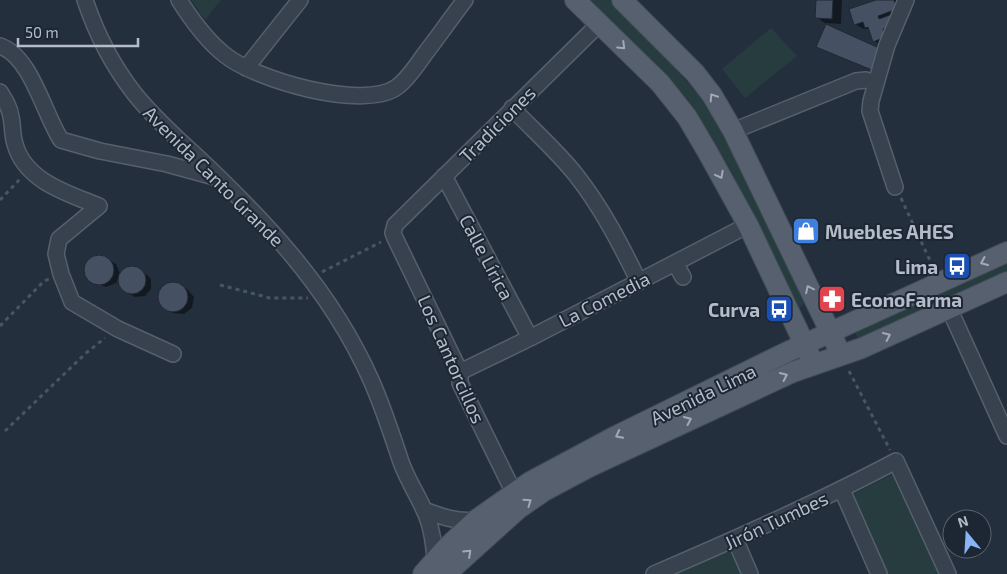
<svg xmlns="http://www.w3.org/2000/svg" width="1007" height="574" viewBox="0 0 1007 574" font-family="'Exo 2',sans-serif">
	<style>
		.green { fill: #263c3f }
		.shadow { fill: #0007 }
		.building { fill: #455162; stroke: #1f2835 }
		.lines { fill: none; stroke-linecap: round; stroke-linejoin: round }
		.minor-casing { stroke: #565f6c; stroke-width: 18 }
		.major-casing { stroke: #414a57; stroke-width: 22 }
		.path { stroke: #44595c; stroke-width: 3; stroke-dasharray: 4 4; stroke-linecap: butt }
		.minor { stroke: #38414e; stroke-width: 15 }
		.major { stroke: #56606e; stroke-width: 20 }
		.oneway { stroke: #a1aab7 }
		.labels { text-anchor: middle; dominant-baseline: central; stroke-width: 4; stroke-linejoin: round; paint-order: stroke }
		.street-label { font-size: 19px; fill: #b4bcc9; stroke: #1d2633 }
		.poi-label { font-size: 19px; font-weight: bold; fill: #b4bcc9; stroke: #1d2633; text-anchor: start }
	</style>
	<rect width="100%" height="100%" fill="#242f3e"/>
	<!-- green -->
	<path class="green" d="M 191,0 L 221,0 L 205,20 Z
		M 590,0 L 610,0 L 656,46 L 712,111 L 726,134 L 785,260 L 804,304 L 798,309 L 731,171 L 699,117 L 686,99 L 644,53 Z
		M 771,28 L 797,56 L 745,98 L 722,69 Z
		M 1007,261 L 1007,273 L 860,339 L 857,337 L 855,330 Z
		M 897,472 L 943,574 L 888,574 L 851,495 Z
		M 728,542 L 742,574 L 655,574 Z"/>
	<!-- shadow -->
	<path class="shadow" d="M 817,0 L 842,0 L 841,24 L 825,23 L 816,17 Z
		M 880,0 L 915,0 L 908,16 L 905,15 L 883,46 L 874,41 L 870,29 L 864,29 L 855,24 Z
		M 817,47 L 890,55 L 881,74 Z
		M 101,256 L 116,264 L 120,274 L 116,283 L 106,287 L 94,282 L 89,278 L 86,273 L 86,267 L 92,258 Z
		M 130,268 L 141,271 L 147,275 L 151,279 L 151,289 L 145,296 L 135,297 L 125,291 L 120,283 L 121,274 Z
		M 170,283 L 176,283 L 187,289 L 194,297 L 192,308 L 184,314 L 173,313 L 162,306 L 159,301 L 161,289 Z"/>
	<!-- building -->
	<path class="building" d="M 816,0 L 833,0 L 832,19 L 815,18 Z
		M 876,0 L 894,0 L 897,9 L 878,16 L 879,19 L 890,15 L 893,23 L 892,26 L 883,29 L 885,37 L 873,42 L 868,27 L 865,28 L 863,22 L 854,25 L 849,9 Z
		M 826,24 L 881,49 L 872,70 L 816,47 Z
		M84 270a15 15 0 1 1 30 0a15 15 0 1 1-30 0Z
		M118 280a14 14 0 1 1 28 0a14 14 0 1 1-28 0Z
		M158 297a15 15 0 1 1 30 0a15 15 0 1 1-30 0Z"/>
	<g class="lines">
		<!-- minor casing -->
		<g class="minor-casing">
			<path id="minor" d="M 85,0 C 96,33 113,66 134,93 C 156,121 184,144 209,168 C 237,195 265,223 290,253 C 322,291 351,335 371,380 C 383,407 392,435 401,462 C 407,479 417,494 424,510 C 432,526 434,543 435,561
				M 179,0 C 191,19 207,41 225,55 C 256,80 363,111 397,87 C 408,79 417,65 424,55 C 438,37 451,18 465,0
				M 0,46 C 31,56 44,114 61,140 L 100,151 L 167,164 L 218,178
				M 246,68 L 300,0
				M 0,92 C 5,100 10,108 11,117 C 13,126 12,135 15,144 C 25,181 67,193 99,206 L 59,239 L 56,254 L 61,274 L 72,302 L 118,329 L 173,354
				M 512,108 C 533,130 558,152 576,175 C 602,208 621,245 639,282
				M 733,131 L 856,81 L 866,80 L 875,83
				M 444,176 L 530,338
				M 895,187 L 870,111 L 871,101 L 887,45 L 906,0
				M 675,263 L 683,277
				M 949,308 L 1007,436
				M 460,372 L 530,338 L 748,225
				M 842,490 L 879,574
				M 514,493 L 460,383 L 460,372 L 395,238 L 393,233 L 395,225 L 599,24
				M 424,510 C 442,517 457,522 476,520 L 478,522
				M 735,539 L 750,574
				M 654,574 C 736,539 817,503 896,461 L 948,574"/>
		</g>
		<!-- major casing -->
		<g class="major-casing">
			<path id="major" d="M 575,0 L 660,83 L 687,117 L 707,151 L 748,225 L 810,356
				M 622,0 L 695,73 L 712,95 L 733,131 L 836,344
				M 423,574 L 446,548 L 476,520 L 530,482 L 616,436 L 785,353 L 1007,252
				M 446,574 L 518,509 L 544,491 L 589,467 L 793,372 L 862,348 L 1007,282"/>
		</g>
		<!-- path -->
		<path class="path" d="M 901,198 L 933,267
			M 0,200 L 20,179
			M 322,272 L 381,242
			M 220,285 L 270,298 L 308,298
			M 0,326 L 44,281 L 49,279
			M 849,371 L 890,450
			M 5,431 L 86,353 L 105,338"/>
		<!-- minor -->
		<use href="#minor" class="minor"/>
		<!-- major -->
		<use href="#major" class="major"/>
	</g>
	<!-- one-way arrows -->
	<defs><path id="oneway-chevron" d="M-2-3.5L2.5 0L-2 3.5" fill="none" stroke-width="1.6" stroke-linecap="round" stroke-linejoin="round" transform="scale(1.25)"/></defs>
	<g class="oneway">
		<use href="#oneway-chevron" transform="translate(622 46) rotate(44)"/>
		<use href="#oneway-chevron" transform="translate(713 97) rotate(-123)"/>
		<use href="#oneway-chevron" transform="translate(720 175) rotate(62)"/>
		<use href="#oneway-chevron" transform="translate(984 262) rotate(156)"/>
		<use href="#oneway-chevron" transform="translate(809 289) rotate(-116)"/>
		<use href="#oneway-chevron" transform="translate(887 336) rotate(-25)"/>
		<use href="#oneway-chevron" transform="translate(784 376) rotate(-25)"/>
		<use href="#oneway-chevron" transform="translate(688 420) rotate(-25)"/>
		<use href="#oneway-chevron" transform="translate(619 435) rotate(153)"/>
		<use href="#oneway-chevron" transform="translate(528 502) rotate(-35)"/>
		<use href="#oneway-chevron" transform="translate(468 553) rotate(-43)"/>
	</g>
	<!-- icons -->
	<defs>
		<g id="shop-square" transform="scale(1.4375)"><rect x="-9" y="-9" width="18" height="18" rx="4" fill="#3f7fe0" stroke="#1d2633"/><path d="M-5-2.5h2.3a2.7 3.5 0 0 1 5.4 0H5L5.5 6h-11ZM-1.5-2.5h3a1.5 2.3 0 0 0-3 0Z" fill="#fff"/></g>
		<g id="bus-square" transform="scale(1.4375)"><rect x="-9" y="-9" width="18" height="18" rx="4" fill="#1a4fb4" stroke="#1d2633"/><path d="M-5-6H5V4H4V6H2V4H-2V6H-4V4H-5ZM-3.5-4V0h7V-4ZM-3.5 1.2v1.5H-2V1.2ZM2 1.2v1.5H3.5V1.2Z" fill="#fff"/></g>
		<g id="pharmacy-square" transform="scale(1.4375)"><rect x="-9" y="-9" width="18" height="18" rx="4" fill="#e0444e" stroke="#1d2633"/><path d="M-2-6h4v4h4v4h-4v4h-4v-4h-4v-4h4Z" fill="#fff"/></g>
	</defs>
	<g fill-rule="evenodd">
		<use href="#shop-square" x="806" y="231"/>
		<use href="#bus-square" x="957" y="266"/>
		<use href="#pharmacy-square" x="832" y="299"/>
		<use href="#bus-square" x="779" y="309"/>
	</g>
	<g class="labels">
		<!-- street labels -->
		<g class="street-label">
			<text transform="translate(497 124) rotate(-45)">Tradiciones</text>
			<text transform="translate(214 176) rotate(45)">Avenida Canto Grande</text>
			<text transform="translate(487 257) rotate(62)">Calle Lírica</text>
			<text transform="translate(604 299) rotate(-27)">La Comedia</text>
			<text transform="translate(452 359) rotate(66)">Los Cantorcillos</text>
			<text transform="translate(703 394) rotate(-26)">Avenida Lima</text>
			<text transform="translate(776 520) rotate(-25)">Jirón Tumbes</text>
		</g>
		<!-- poi labels -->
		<g class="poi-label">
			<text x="825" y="231">Muebles AHES</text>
			<text x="938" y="266" text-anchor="end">Lima</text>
			<text x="851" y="299">EconoFarma</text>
			<text x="760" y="309" text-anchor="end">Curva</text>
		</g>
	</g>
	<!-- north arrow -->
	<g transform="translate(967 534) rotate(342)"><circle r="24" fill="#1d2633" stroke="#59626f"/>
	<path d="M0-4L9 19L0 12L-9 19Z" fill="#8ab4f8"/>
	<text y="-8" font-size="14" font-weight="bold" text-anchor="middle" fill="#b4bcc9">N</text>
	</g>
	<!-- scale -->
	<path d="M18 38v8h120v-8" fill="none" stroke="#b4bcc9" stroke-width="2.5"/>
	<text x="25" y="38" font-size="15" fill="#b4bcc9" stroke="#1d2633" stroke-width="4" paint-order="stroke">50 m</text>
</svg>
